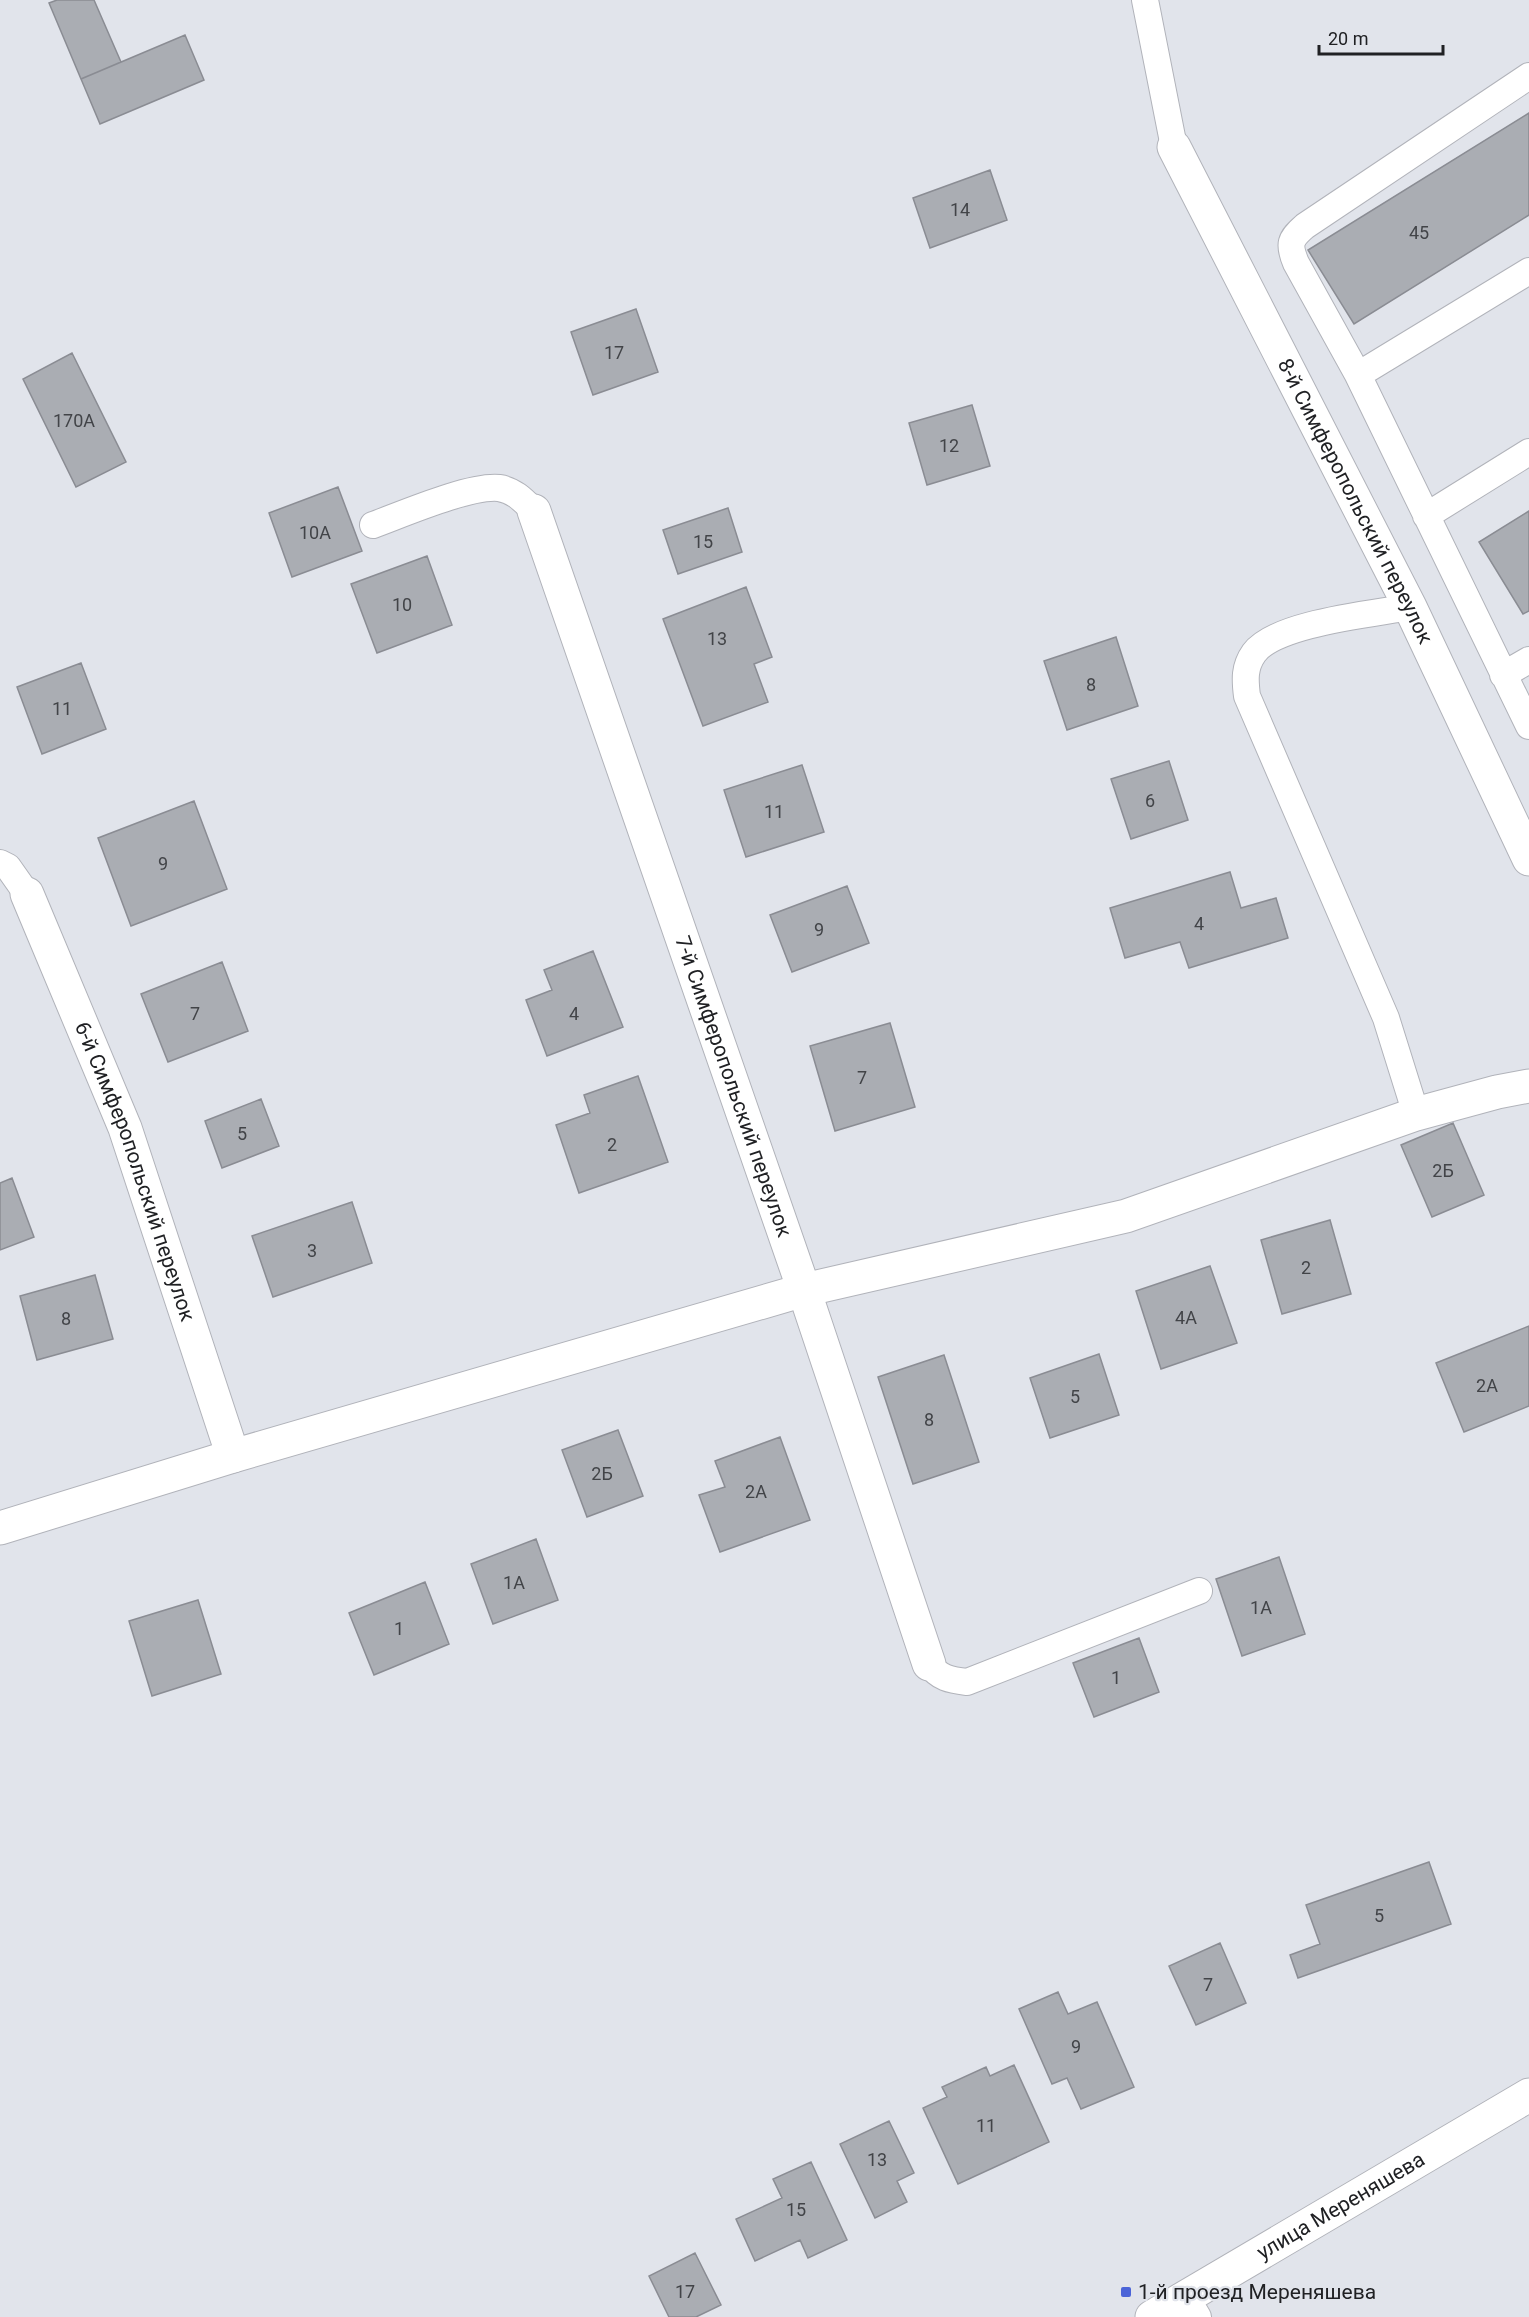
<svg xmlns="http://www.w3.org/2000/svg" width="1529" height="2317" viewBox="0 0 1529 2317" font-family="Roboto,sans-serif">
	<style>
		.building { fill: #aaadb3; stroke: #8a8c93; stroke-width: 1.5 }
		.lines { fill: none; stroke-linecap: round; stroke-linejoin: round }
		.lane-casing { stroke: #b1b3ba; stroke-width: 28 }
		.street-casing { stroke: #b1b3ba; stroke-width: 35 }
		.lane { stroke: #fff; stroke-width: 26 }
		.street { stroke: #fff; stroke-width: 33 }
		.poi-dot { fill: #4b64d8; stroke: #e1e4eb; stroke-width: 2 }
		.labels { text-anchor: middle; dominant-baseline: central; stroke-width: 4.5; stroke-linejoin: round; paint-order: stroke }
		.number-label { font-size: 18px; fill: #424448 }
		.street-label { font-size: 21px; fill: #202124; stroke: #e1e4eb }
		.poi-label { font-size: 21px; fill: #202124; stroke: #e1e4eb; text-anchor: start }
	</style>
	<rect width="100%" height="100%" fill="#e1e4eb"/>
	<!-- building -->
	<path class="building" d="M 57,0 L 94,0 L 121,62 L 81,79 L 49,3 Z
		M 185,35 L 204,80 L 100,124 L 81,79 Z
		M 1529,113 L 1529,215 L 1354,324 L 1308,250 Z
		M 990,170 L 1007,220 L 930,248 L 913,198 Z
		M 636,309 L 658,372 L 593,395 L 571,332 Z
		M 72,353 L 126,462 L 76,487 L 23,379 Z
		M 972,405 L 990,466 L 927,485 L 909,423 Z
		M 338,487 L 362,551 L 292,577 L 269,513 Z
		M 728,508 L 742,552 L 678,574 L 663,530 Z
		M 1529,511 L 1529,611 L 1523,614 L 1479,542 Z
		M 427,556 L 452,625 L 377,653 L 351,584 Z
		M 746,587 L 772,657 L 754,664 L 768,702 L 703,726 L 663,619 Z
		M 1116,637 L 1138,706 L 1067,730 L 1044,661 Z
		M 81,663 L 106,729 L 42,754 L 17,687 Z
		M 1169,761 L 1188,820 L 1131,839 L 1111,779 Z
		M 802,765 L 824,832 L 746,857 L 724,790 Z
		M 194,801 L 227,889 L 131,926 L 98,838 Z
		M 1230,872 L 1241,908 L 1276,898 L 1288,938 L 1189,968 L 1180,942 L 1125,958 L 1110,908 Z
		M 847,886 L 869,943 L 792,972 L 770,915 Z
		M 593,951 L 623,1027 L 547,1056 L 526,1000 L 552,990 L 544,970 Z
		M 222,962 L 248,1031 L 168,1062 L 141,994 Z
		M 890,1023 L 915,1107 L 835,1131 L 810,1046 Z
		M 638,1076 L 668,1162 L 579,1193 L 556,1125 L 590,1113 L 584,1095 Z
		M 261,1099 L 279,1146 L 222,1168 L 205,1121 Z
		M 1453,1123 L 1484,1195 L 1432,1217 L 1401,1145 Z
		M 12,1178 L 34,1237 L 0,1250 L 0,1183 Z
		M 352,1202 L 372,1263 L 273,1297 L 252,1236 Z
		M 1330,1220 L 1351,1294 L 1282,1314 L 1261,1240 Z
		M 1210,1266 L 1237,1343 L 1161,1369 L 1136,1291 Z
		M 95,1275 L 113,1339 L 37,1360 L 20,1296 Z
		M 1529,1326 L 1529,1406 L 1464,1432 L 1436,1363 Z
		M 1099,1354 L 1119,1415 L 1050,1438 L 1030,1378 Z
		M 944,1355 L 979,1462 L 913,1484 L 878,1377 Z
		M 618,1430 L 643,1496 L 587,1517 L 562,1450 Z
		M 780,1437 L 810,1520 L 720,1552 L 699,1495 L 725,1487 L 715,1461 Z
		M 536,1539 L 558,1600 L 493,1624 L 471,1564 Z
		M 1279,1557 L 1305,1634 L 1242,1656 L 1216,1579 Z
		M 425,1582 L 449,1644 L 374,1675 L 349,1613 Z
		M 198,1600 L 221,1674 L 152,1696 L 129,1621 Z
		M 1139,1638 L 1159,1692 L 1094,1717 L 1073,1663 Z
		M 1429,1862 L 1451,1924 L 1298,1978 L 1290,1955 L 1320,1944 L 1306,1905 Z
		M 1220,1943 L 1246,2003 L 1196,2025 L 1169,1966 Z
		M 1058,1992 L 1068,2014 L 1097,2002 L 1134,2087 L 1081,2109 L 1067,2078 L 1052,2084 L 1019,2009 Z
		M 1014,2065 L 1049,2142 L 958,2184 L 923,2108 L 947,2097 L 942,2087 L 986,2067 L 990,2076 Z
		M 889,2121 L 914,2173 L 897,2181 L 907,2202 L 875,2218 L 840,2144 Z
		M 811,2162 L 847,2240 L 808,2258 L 800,2240 L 755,2261 L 736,2219 L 782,2198 L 773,2179 Z
		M 695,2253 L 721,2305 L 696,2317 L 669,2317 L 649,2276 Z"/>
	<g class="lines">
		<!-- lane casing -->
		<g class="lane-casing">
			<path id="lane" d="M 1145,0 L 1174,147
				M 1529,76 L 1305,226 C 1290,239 1288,244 1296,263 L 1358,375 L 1529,726
				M 1358,375 L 1529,271
				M 1426,516 L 1529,452
				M 373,525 C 403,514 470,485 499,488 C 514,490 524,501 534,511
				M 1410,607 C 1373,614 1276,623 1254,653 C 1244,667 1245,680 1247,696 L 1386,1018 L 1416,1114
				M 1503,675 L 1529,660
				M 0,863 L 8,867 L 27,894
				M 929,1664 C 939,1678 950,1680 967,1682 L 1199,1591
				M 1186,2297 L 1198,2317"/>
		</g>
		<!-- street casing -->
		<g class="street-casing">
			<g id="street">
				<path id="s1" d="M 1174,147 L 1410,607 L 1529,859"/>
				<path id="s2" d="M 534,511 L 804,1290 L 929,1664"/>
				<path id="s3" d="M 27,894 L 125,1128 L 233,1456"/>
				<path d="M 0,1528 L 233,1456 L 804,1290 L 1126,1216 L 1416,1114 L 1497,1092 L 1529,1086"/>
				<path id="s4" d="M 1152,2317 L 1529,2095"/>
			</g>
		</g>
		<!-- lane -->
		<use href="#lane" class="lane"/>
		<!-- street -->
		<use href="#street" class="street"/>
	</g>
	<!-- markers -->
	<rect class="poi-dot" x="1120" y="2286" width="12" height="12" rx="3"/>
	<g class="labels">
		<!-- number labels -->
		<g class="number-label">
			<text x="960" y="209">14</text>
			<text x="1419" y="232">45</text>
			<text x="614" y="352">17</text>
			<text x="74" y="420">170А</text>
			<text x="949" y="445">12</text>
			<text x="315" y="532">10А</text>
			<text x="703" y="541">15</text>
			<text x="402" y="604">10</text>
			<text x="717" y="638">13</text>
			<text x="1091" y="684">8</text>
			<text x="62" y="708">11</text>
			<text x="1150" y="800">6</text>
			<text x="774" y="811">11</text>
			<text x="163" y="863">9</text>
			<text x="1199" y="923">4</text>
			<text x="819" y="929">9</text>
			<text x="195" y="1013">7</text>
			<text x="574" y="1013">4</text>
			<text x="862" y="1077">7</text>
			<text x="242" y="1133">5</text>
			<text x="612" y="1144">2</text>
			<text x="1443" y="1170">2Б</text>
			<text x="312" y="1250">3</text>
			<text x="1306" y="1267">2</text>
			<text x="1186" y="1317">4А</text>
			<text x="66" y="1318">8</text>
			<text x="1487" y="1385">2А</text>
			<text x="1075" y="1396">5</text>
			<text x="929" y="1419">8</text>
			<text x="602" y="1473">2Б</text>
			<text x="756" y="1491">2А</text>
			<text x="514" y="1582">1А</text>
			<text x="1261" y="1607">1А</text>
			<text x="399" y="1628">1</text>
			<text x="1116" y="1677">1</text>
			<text x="1379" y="1915">5</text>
			<text x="1208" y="1984">7</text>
			<text x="1076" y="2046">9</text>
			<text x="986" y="2125">11</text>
			<text x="877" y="2159">13</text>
			<text x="796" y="2209">15</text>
			<text x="685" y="2291">17</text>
		</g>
		<!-- street labels -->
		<g class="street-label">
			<text stroke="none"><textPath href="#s1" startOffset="398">8-й Симферопольский переулок</textPath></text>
			<text stroke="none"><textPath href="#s2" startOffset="609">7-й Симферопольский переулок</textPath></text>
			<text stroke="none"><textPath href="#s3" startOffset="298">6-й Симферопольский переулок</textPath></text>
			<text stroke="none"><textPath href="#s4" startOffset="219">улица Мереняшева</textPath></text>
		</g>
		<!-- poi labels -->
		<g class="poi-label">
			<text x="1138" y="2292">1-й проезд Мереняшева</text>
		</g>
	</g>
	<!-- scale -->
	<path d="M1319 45v9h124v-9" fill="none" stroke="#202124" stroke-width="3"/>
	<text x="1328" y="45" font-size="18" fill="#202124" stroke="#e1e4eb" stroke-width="4.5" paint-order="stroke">20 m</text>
</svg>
